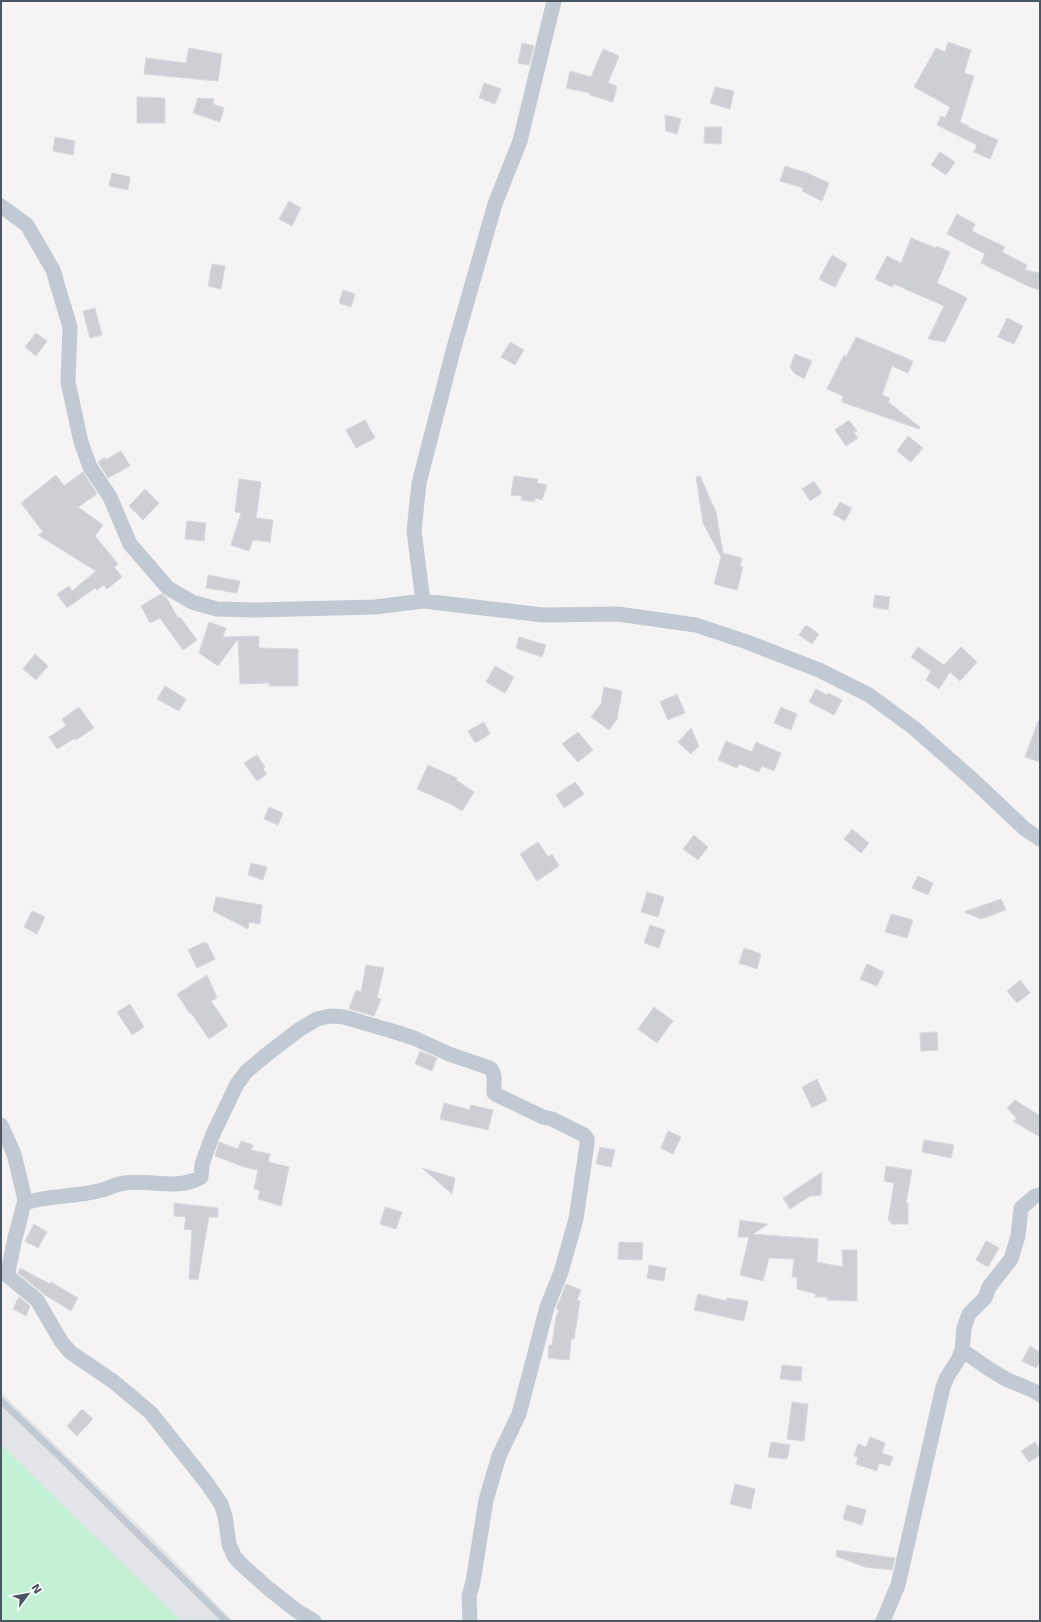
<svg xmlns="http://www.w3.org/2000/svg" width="1041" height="1622" viewBox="0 0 1041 1622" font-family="'DejaVu Sans',sans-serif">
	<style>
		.airport { fill: #e2e4e7 }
		.green { fill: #c3f1d5 }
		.building { fill: #cdcfd5; stroke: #d7d9de }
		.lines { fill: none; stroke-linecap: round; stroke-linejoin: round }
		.service { stroke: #c1cad2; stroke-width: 7 }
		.minor { stroke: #c1cad2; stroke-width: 15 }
	</style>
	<rect width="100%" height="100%" fill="#f5f3f3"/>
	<!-- airport -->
	<path class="airport" d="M 1,1392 L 153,1539 L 233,1621 L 1,1621 Z"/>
	<!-- green -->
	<path class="green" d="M 1,1445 L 181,1621 L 1,1621 Z"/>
	<!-- building -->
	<path class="building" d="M 948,42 L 971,50 L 964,73 L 974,76 L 960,122 L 969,126 L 968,127 L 998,140 L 990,159 L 974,152 L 977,145 L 937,125 L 941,116 L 945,118 L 950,107 L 914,87 L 936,48 L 945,52 Z
		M 522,43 L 534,46 L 529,65 L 518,63 Z
		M 189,48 L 222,54 L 218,81 L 144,74 L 146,58 L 186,63 Z
		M 603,49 L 619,56 L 608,83 L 617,86 L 613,102 L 590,95 L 590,93 L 566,88 L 570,71 L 591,77 Z
		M 484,83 L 501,89 L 495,104 L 479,98 Z
		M 715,87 L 734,91 L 730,109 L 710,103 Z
		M 137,97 L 165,98 L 165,123 L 137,123 Z
		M 198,98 L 214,99 L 213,104 L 224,108 L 220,122 L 193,113 Z
		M 665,115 L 681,119 L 677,134 L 666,131 Z
		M 705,127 L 722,127 L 721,144 L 704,143 Z
		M 55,137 L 75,141 L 73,155 L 53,151 Z
		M 940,152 L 955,162 L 946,175 L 931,165 Z
		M 785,166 L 807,173 L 829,183 L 822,201 L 802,191 L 803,188 L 780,181 Z
		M 112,173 L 130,177 L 128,190 L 109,186 Z
		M 289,201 L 301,208 L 292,226 L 279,219 Z
		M 957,214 L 975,224 L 972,231 L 1005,247 L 1002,252 L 1027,265 L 1025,270 L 1040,273 L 1040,290 L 1030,287 L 981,263 L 985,254 L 947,234 Z
		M 911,238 L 936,248 L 937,246 L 950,252 L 937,283 L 967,298 L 945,342 L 928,339 L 944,306 L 894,284 L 892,287 L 875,279 L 887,256 L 901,263 Z
		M 832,255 L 847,264 L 835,287 L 819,279 Z
		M 212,264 L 225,266 L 221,289 L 208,286 Z
		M 343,290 L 355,294 L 351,307 L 339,303 Z
		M 95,308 L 102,335 L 90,338 L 83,311 Z
		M 1007,318 L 1023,326 L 1014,344 L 998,337 Z
		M 36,333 L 47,341 L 36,356 L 25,347 Z
		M 856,337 L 913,361 L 908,373 L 892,366 L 882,395 L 890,398 L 888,402 L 920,427 L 919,429 L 842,402 L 843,396 L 827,389 L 844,355 L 846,357 Z
		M 510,342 L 524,350 L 515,365 L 501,357 Z
		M 795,354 L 812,361 L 804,379 L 794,373 L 790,367 Z
		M 365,420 L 375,438 L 356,448 L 346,430 Z
		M 849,420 L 857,431 L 854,433 L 858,438 L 846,446 L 835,430 Z
		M 908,436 L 923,448 L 911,462 L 897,451 Z
		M 121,451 L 130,466 L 108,478 L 98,462 L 105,457 L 105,460 Z
		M 83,472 L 97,494 L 78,507 L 103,525 L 95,536 L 118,564 L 114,567 L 122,577 L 107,589 L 104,585 L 97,590 L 95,588 L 67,608 L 57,594 L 69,586 L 72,591 L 96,571 L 38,535 L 43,532 L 21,503 L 56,475 L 64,486 Z
		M 514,476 L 538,479 L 537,483 L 547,485 L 542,500 L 535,498 L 535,502 L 521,500 L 522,496 L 511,495 Z
		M 700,476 L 716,512 L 723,553 L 742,558 L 740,566 L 743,567 L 737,590 L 714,584 L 721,557 L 703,523 L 696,477 Z
		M 239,479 L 261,482 L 256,518 L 273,520 L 270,542 L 253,540 L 249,551 L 231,545 L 241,513 L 235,512 Z
		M 814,481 L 822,493 L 810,501 L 802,489 Z
		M 145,489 L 159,503 L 143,520 L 129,506 Z
		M 840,502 L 852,508 L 845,521 L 833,514 Z
		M 187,521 L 206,523 L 204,541 L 185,539 Z
		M 208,575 L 240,581 L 237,593 L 206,588 Z
		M 161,594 L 166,597 L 178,618 L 180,617 L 197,640 L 183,650 L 160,618 L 150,623 L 141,606 Z
		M 875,595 L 890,597 L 888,610 L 873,607 Z
		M 209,622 L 226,628 L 223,637 L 259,636 L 259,648 L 298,649 L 298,686 L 269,686 L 269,683 L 240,684 L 238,639 L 218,666 L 199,653 Z
		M 806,625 L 819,634 L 812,644 L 799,635 Z
		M 519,637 L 546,645 L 542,657 L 516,648 Z
		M 918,647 L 944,665 L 961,647 L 977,662 L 960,681 L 950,672 L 939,689 L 926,680 L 931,671 L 911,657 Z
		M 35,654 L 48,666 L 36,680 L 23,669 Z
		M 495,666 L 514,677 L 505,693 L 486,682 Z
		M 165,686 L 186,699 L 179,711 L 157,699 Z
		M 604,687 L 622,691 L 617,719 L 609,730 L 591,717 L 601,704 Z
		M 816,689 L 827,695 L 828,693 L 842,700 L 834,715 L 809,702 Z
		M 677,694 L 685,713 L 668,720 L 660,702 Z
		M 79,707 L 94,728 L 76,740 L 75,738 L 57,749 L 49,737 L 66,726 L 62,719 Z
		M 781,707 L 797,714 L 791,730 L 774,723 Z
		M 1038,721 L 1040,721 L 1040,762 L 1025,757 Z
		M 484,722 L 490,734 L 475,743 L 468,731 Z
		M 691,728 L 699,746 L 691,754 L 678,742 Z
		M 578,732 L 593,750 L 578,762 L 562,744 Z
		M 726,741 L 752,752 L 756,742 L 781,753 L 774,771 L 762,766 L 759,772 L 739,764 L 737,768 L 718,760 Z
		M 257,755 L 265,767 L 263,769 L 267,774 L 257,781 L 244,763 Z
		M 428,765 L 457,778 L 456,780 L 474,792 L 462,811 L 453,805 L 417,789 Z
		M 575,782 L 584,794 L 564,808 L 556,795 Z
		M 269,807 L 283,813 L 278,825 L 264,819 Z
		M 852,829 L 869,843 L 861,853 L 844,839 Z
		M 694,835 L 708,847 L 698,860 L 683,849 Z
		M 538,842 L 548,857 L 552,854 L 559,866 L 537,881 L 520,854 Z
		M 251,863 L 267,867 L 263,880 L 248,875 Z
		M 918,876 L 933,883 L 928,895 L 912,888 Z
		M 647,892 L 664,897 L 658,917 L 641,912 Z
		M 216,897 L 262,905 L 260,924 L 249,922 L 248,929 L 213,911 Z
		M 1001,899 L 1006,910 L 981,919 L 964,912 Z
		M 32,911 L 45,917 L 37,934 L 24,927 Z
		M 891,914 L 913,920 L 907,938 L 885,932 Z
		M 650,925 L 665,930 L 659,948 L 644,943 Z
		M 202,943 L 207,943 L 215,959 L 197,968 L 188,950 Z
		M 744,948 L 761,954 L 757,969 L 739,963 Z
		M 867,964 L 884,972 L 877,986 L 860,979 Z
		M 366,965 L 384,968 L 377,998 L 381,999 L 374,1016 L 349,1009 L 356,990 L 361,992 Z
		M 207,975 L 217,998 L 211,1001 L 228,1026 L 209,1039 L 191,1013 L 190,1014 L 177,994 Z
		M 1020,980 L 1030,993 L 1017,1003 L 1007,991 Z
		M 130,1004 L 144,1027 L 132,1035 L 117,1012 Z
		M 654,1007 L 673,1021 L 657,1043 L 638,1029 Z
		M 937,1032 L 938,1050 L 921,1051 L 920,1033 Z
		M 420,1051 L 437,1058 L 432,1071 L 415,1064 Z
		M 817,1079 L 827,1100 L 812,1108 L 802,1087 Z
		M 1015,1100 L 1040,1116 L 1040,1137 L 1013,1121 L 1017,1119 L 1007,1108 Z
		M 444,1103 L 470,1110 L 471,1105 L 493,1110 L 488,1130 L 440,1119 Z
		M 668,1131 L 681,1137 L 673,1154 L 661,1148 Z
		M 924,1140 L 954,1145 L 951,1158 L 922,1152 Z
		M 241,1141 L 253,1145 L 251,1150 L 270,1154 L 268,1162 L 289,1167 L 281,1206 L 258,1199 L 260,1190 L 254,1189 L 258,1170 L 244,1167 L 215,1156 L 219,1142 L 238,1149 Z
		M 600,1147 L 615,1150 L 611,1167 L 596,1164 Z
		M 886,1166 L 912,1170 L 906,1203 L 908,1203 L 908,1224 L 891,1224 L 891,1221 L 888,1221 L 894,1183 L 884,1181 Z
		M 422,1168 L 455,1178 L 452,1194 Z
		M 822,1172 L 821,1195 L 810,1196 L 790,1209 L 783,1198 Z
		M 174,1203 L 218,1208 L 218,1217 L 209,1217 L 198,1280 L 189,1279 L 192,1230 L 184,1229 L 186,1217 L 174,1216 Z
		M 385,1207 L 402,1212 L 396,1229 L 380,1224 Z
		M 740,1220 L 768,1224 L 753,1234 L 818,1239 L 817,1262 L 843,1267 L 842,1250 L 857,1250 L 857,1301 L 827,1300 L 828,1297 L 815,1297 L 816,1294 L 797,1289 L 797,1277 L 792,1277 L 794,1259 L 769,1258 L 763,1281 L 740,1275 L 749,1237 L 738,1237 Z
		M 34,1224 L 47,1232 L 38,1248 L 25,1241 Z
		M 986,1241 L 999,1248 L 988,1267 L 976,1260 Z
		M 619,1242 L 643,1243 L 642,1260 L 618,1259 Z
		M 649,1265 L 666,1268 L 664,1281 L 647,1278 Z
		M 20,1268 L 50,1284 L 51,1282 L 78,1298 L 71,1311 L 45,1295 L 18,1273 Z
		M 566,1284 L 581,1290 L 577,1300 L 580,1301 L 574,1339 L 571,1339 L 569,1360 L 548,1358 L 549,1345 L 552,1345 L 556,1317 L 559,1310 L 556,1309 Z
		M 698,1294 L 726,1301 L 727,1298 L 748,1301 L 744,1321 L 694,1310 Z
		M 19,1297 L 30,1306 L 26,1316 L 13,1309 Z
		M 1030,1346 L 1040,1352 L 1040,1362 L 1036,1368 L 1022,1361 Z
		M 782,1365 L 802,1367 L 801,1381 L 780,1379 Z
		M 792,1402 L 808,1404 L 804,1441 L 787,1439 Z
		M 82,1409 L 93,1419 L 77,1436 L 67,1426 Z
		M 870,1437 L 885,1443 L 882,1453 L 893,1457 L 890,1466 L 879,1463 L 877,1471 L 856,1464 L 858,1457 L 854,1456 L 858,1444 L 866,1447 Z
		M 771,1442 L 790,1445 L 787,1459 L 768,1457 Z
		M 1035,1442 L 1040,1450 L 1040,1455 L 1029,1462 L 1021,1451 Z
		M 735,1484 L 755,1489 L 751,1509 L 730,1504 Z
		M 847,1505 L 866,1510 L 862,1525 L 843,1519 Z
		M 837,1550 L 895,1558 L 892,1570 L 865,1567 L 836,1556 Z"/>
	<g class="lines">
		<!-- service -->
		<path class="service" d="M 1,1401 L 58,1455 L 226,1621"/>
		<!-- minor -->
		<path class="minor" d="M 1,206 L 27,225 L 53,270 L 70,327 L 68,382 L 81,442 L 90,467 L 110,497 L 130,544 L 168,588 L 192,602 L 217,609 L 255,610 L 375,607 L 423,601 L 543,615 L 618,614 L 696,625 L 747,642 L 819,670 L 869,695 L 914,728 L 973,780 L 1025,829 L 1040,839
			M 423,601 L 414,531 L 419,483 L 453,351 L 495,204 L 520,141 L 554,1
			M 1,1125 L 14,1154 L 25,1200 L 15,1238 L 8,1272 L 9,1277 L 37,1300 L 61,1341 L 70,1352 L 114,1382 L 151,1413 L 206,1482 L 221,1504 L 225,1516 L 229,1544 L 234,1556 L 240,1563 L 269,1589 L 297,1611 L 314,1621
			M 25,1203 C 49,1195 74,1197 98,1191 C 108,1189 115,1184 125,1183 C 149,1179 178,1191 201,1177 L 202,1164 L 213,1134 L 237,1084 L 246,1072 L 266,1055 L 300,1029 L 317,1019 L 330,1016 L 344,1017 L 392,1031 L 414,1038 L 449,1054 L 490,1068 C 497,1076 493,1083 494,1093 L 497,1095 L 543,1117 L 552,1119 L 584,1135 L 587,1139 L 587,1144 L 576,1219 L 561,1272 L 547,1307 L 519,1414 L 499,1456 L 486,1500 L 473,1582 L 469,1596 L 470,1621
			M 962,1350 C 976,1360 991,1371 1006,1379 C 1017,1385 1030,1387 1040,1395
			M 883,1621 L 898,1585 L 943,1387 L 947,1377 L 958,1360 L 962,1350 L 964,1328 L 969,1314 L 985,1298 L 989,1287 L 1011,1259 L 1018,1236 L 1021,1208 L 1035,1196 L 1040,1195"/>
	</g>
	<!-- border -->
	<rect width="1041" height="1622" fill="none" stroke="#4a5661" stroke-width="4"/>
	<!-- north arrow -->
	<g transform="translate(28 1594) rotate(58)" stroke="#ffffff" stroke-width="3" paint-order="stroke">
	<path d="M0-3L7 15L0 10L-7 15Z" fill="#4a5661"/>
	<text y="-6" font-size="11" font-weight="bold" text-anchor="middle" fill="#4a5661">N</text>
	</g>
</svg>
